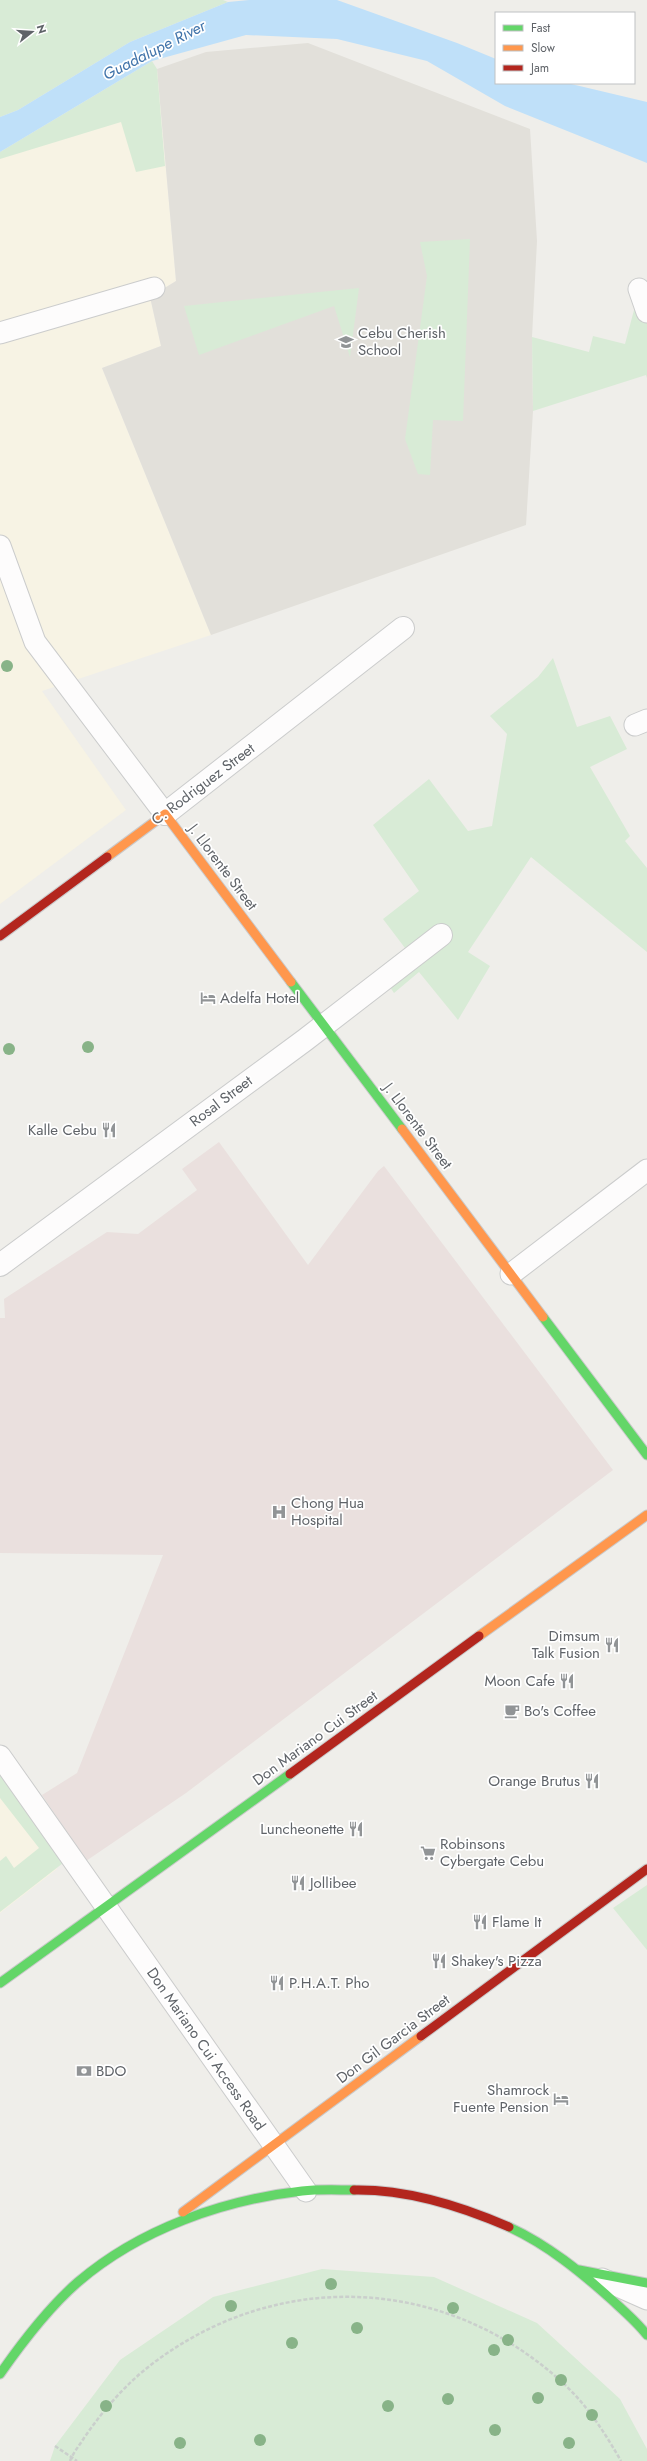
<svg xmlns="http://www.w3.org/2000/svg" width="647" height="2461" viewBox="0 0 647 2461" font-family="Jost,sans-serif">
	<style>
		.commercial { fill: #f7f3e4 }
		.education { fill: #e2e0da }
		.medical { fill: #eae0de }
		.green { fill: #d8ebd6 }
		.water { fill: #bfe0f9 }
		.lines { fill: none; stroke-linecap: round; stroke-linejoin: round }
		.lane-casing { stroke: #cbcccc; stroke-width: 23 }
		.street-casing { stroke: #cbcccc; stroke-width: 24 }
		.fast-casing { stroke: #cacacb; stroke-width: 11 }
		.slow-casing { stroke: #cacacb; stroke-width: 11 }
		.jam-casing { stroke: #cacacb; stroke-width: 11 }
		.path { stroke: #cacfcc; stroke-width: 2.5; stroke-dasharray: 4 2; stroke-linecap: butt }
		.lane { stroke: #fdfcfc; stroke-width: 21 }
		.street { stroke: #fdfcfc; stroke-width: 22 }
		.fast { stroke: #63d668; stroke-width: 9 }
		.slow { stroke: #ff974d; stroke-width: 9 }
		.jam { stroke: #b3261e; stroke-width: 9 }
		.tree { fill: #88b388 }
		.labels { text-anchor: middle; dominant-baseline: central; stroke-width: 3.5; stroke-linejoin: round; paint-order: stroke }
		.poi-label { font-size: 15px; fill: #5f6368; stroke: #fff; text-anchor: start }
		.street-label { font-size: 15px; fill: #5f6368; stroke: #fff }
		.water-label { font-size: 16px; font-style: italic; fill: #4174aa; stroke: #fff }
	</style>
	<rect width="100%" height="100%" fill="#efeeea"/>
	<!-- commercial -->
	<path class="commercial" d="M 157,69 L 176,281 L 150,297 L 161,346 L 102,368 L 211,635 L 42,691 L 126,810 L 0,904 L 0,154 Z
		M 0,1793 L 57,1869 L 0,1913 Z"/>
	<!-- education -->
	<path class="education" d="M 308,43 L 530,129 L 537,241 L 532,337 L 533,411 L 526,525 L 211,635 L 102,368 L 161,346 L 150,297 L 176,281 L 157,69 L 206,52 Z"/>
	<!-- medical -->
	<path class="medical" d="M 219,1142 L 308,1265 L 378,1171 L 384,1166 L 613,1470 L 186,1793 L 86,1861 L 42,1795 L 77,1773 L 163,1555 L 0,1553 L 0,1318 L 5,1318 L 4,1299 L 107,1232 L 138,1234 L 197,1190 L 182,1169 Z"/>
	<!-- green -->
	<path class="green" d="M 0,0 L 223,0 L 228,2 L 130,42 L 18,110 L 0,117 Z
		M 152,61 L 157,69 L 165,166 L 136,172 L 121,122 L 0,159 L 0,152 Z
		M 470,239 L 463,421 L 433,420 L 430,475 L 418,474 L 405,439 L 427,276 L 420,242 Z
		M 359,288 L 350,357 L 334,306 L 199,355 L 184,306 Z
		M 647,303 L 647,378 L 646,375 L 533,411 L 532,337 L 589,352 L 593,336 L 625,344 L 634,310 Z
		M 553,658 L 577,727 L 610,716 L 627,749 L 590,767 L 630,836 L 625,841 L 647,868 L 647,952 L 531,857 L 468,952 L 490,966 L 458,1020 L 419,972 L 394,993 L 378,969 L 405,948 L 383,919 L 419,891 L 373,825 L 429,779 L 468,831 L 492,826 L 507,734 L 490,716 L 538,677 Z
		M 0,1768 L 67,1860 L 0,1912 L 0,1861 L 6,1856 L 14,1868 L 39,1848 L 0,1798 Z
		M 647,1885 L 647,1950 L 613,1908 Z
		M 322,2269 L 434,2277 L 537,2323 L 620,2399 L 647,2449 L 647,2461 L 50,2461 L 55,2446 L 120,2360 L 213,2297 Z"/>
	<!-- water -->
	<path class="water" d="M 249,0 L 337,0 L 457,43 L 496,59 L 496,83 L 567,83 L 647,102 L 647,163 L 505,106 L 427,61 L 337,39 L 246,35 L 152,61 L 0,152 L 0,117 L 18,110 L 130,42 L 228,2 Z"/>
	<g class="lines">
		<!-- lane casing -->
		<g class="lane-casing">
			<path id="lane" d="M 639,289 L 647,312
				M 0,333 L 154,288
				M 0,546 L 35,642 L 165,814
				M 635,725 L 647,720
				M 511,1274 L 647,1170
				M 0,1756 L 306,2191
				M 602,2279 L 647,2299"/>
		</g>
		<!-- street casing -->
		<g class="street-casing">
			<path id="street" d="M 165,814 L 403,628
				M 0,1265 L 305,1040 L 441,935"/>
		</g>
		<!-- fast casing -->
		<g class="fast-casing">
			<path id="fast" d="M 291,982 L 402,1129
				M 543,1317 L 647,1455
				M 0,1983 L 290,1774
				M 509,2227 C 548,2245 581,2272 612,2300 C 624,2311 637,2322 647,2335
				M 579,2270 L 647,2283
				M 0,2374 C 23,2341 48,2308 78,2282 C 140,2229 223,2200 302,2191 C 319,2189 337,2190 354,2190"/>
		</g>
		<!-- slow casing -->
		<g class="slow-casing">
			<path id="slow" d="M 107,857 L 165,814 L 291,982
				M 402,1129 L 543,1317
				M 479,1636 L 647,1515
				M 183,2212 L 421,2036"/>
		</g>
		<!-- jam casing -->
		<g class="jam-casing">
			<path id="jam" d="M 0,936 L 107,857
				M 290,1774 L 479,1636
				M 421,2036 L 647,1869
				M 354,2190 C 407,2189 461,2206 509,2227"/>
		</g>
		<!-- path -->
		<path class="path" d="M 55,2446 L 77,2461
			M 70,2461 C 73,2453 79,2446 84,2438 C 106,2406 131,2378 163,2356 C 288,2268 450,2279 563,2383 C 587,2405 605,2433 621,2461"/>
		<!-- lane -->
		<use href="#lane" class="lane"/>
		<!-- street -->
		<use href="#street" class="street"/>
		<!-- fast -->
		<use href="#fast" class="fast"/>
		<!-- slow -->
		<use href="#slow" class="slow"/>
		<!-- jam -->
		<use href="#jam" class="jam"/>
	</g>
	<!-- trees -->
	<g class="tree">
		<circle cx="7" cy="666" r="6"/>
		<circle cx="88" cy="1047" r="6"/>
		<circle cx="9" cy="1049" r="6"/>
		<circle cx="331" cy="2284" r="6"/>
		<circle cx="231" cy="2306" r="6"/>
		<circle cx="453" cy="2308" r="6"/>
		<circle cx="357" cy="2328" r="6"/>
		<circle cx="508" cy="2340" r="6"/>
		<circle cx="292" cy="2343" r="6"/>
		<circle cx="494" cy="2350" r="6"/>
		<circle cx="561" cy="2380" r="6"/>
		<circle cx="538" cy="2398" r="6"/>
		<circle cx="448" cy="2399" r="6"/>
		<circle cx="106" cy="2406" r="6"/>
		<circle cx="388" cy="2406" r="6"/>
		<circle cx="592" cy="2415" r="6"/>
		<circle cx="495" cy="2430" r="6"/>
		<circle cx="260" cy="2440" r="6"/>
		<circle cx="180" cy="2443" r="6"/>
		<circle cx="569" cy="2443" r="6"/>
	</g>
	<!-- icons -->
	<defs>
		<g id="school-bare" transform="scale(1.2)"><path d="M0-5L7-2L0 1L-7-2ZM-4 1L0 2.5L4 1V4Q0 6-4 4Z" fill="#919496" stroke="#fff" stroke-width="2.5" paint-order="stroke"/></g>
		<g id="hotel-bare" transform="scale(1.2)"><path d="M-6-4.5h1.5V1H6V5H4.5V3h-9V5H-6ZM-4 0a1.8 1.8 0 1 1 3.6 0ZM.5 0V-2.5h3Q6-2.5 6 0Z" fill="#919496" stroke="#fff" stroke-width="2.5" paint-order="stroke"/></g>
		<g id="restaurant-bare" transform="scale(1.2)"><path d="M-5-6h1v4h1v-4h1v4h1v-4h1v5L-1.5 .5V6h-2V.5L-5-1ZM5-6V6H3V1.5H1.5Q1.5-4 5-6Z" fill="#919496" stroke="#fff" stroke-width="2.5" paint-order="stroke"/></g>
		<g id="hospital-bare" transform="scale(1.2)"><path d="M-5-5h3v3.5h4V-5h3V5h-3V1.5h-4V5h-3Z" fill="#919496" stroke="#fff" stroke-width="2.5" paint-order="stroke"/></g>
		<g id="cafe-bare" transform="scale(1.2)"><path d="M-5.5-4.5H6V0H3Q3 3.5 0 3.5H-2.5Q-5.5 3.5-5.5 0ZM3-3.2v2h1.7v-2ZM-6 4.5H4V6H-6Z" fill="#919496" stroke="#fff" stroke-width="2.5" paint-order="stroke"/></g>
		<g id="supermarket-bare" transform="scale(1.2)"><path d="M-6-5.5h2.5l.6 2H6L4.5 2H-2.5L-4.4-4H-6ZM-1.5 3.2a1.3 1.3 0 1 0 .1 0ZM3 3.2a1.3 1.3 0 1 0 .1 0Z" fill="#919496" stroke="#fff" stroke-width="2.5" paint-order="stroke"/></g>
		<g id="bank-bare" transform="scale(1.2)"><path d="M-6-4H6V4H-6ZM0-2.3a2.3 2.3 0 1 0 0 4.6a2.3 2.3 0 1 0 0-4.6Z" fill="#919496" stroke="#fff" stroke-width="2.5" paint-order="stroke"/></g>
	</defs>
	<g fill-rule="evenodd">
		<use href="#school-bare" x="346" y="342"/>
		<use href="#hotel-bare" x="208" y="998"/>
		<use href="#restaurant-bare" x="109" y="1130"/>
		<use href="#hospital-bare" x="279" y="1512"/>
		<use href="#restaurant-bare" x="612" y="1645"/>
		<use href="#restaurant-bare" x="567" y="1681"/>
		<use href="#cafe-bare" x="512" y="1711"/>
		<use href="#restaurant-bare" x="592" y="1781"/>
		<use href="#restaurant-bare" x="356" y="1829"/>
		<use href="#supermarket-bare" x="428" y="1853"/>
		<use href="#restaurant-bare" x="298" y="1883"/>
		<use href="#restaurant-bare" x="480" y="1922"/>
		<use href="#restaurant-bare" x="439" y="1961"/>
		<use href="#restaurant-bare" x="277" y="1983"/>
		<use href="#bank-bare" x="84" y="2071"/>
		<use href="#hotel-bare" x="561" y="2099"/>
	</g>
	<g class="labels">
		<!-- poi labels -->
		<g class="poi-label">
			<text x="358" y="333">Cebu Cherish<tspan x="358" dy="17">School</tspan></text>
			<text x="220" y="998">Adelfa Hotel</text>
			<text x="97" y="1130" text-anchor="end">Kalle Cebu</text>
			<text x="291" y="1503">Chong Hua<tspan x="291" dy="17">Hospital</tspan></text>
			<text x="600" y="1636" text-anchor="end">Dimsum<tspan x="600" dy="17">Talk Fusion</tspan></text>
			<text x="555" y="1681" text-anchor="end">Moon Cafe</text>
			<text x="524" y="1711">Bo's Coffee</text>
			<text x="580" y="1781" text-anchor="end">Orange Brutus</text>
			<text x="344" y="1829" text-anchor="end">Luncheonette</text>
			<text x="440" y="1844">Robinsons<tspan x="440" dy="17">Cybergate Cebu</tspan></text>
			<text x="310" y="1883">Jollibee</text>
			<text x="492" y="1922">Flame It</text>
			<text x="451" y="1961">Shakey's Pizza</text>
			<text x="289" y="1983">P.H.A.T. Pho</text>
			<text x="96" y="2071">BDO</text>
			<text x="549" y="2090" text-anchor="end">Shamrock<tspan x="549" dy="17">Fuente Pension</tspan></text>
		</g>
		<!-- street labels -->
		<g class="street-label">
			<text transform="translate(203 784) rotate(-37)">C. Rodriguez Street</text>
			<text transform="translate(223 867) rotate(53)">J. Llorente Street</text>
			<text transform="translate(221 1101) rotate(-37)">Rosal Street</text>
			<text transform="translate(418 1126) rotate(53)">J. Llorente Street</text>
			<text transform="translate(315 1738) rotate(-36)">Don Mariano Cui Street</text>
			<text transform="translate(393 2039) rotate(-37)">Don Gil Garcia Street</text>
			<text transform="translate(206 2049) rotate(55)">Don Mariano Cui Access Road</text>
		</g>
		<!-- water labels -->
		<g class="water-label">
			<text transform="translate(154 50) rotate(-27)">Guadalupe River</text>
		</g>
	</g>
	<!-- legend -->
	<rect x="495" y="12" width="140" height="72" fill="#ffffff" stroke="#bfc1c3"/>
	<rect x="503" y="25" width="20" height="6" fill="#63d668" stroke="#bfc1c3"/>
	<text x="531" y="32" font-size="12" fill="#5f6368">Fast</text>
	<rect x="503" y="45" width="20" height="6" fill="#ff974d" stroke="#bfc1c3"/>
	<text x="531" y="52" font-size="12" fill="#5f6368">Slow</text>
	<rect x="503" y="65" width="20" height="6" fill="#b3261e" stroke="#bfc1c3"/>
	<text x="531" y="72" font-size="12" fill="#5f6368">Jam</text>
	<!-- north arrow -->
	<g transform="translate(32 32) rotate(73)" stroke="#ffffff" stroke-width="3" paint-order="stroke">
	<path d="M0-3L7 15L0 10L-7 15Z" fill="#5f6368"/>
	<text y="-6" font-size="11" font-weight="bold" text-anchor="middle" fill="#5f6368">N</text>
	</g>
</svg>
